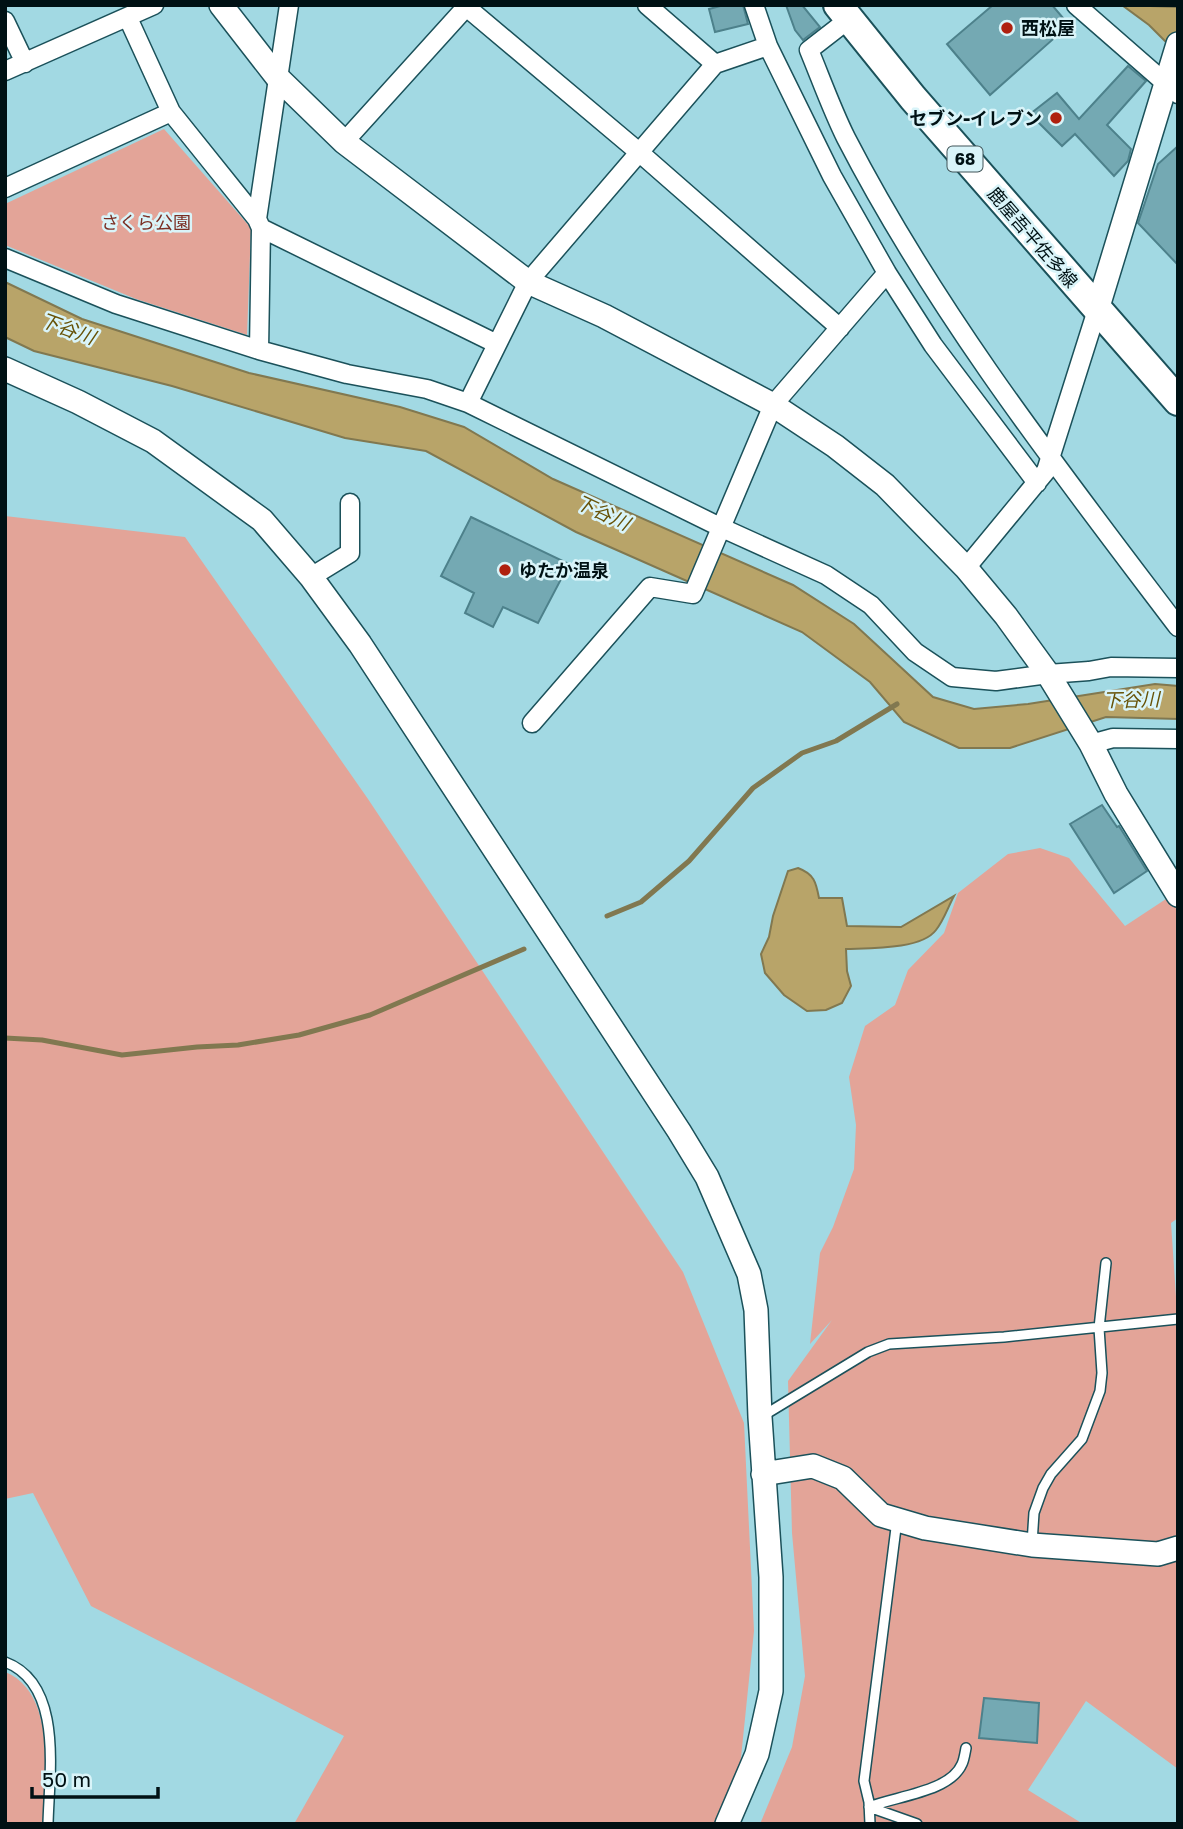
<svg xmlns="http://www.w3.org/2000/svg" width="1183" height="1829" viewBox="0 0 1183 1829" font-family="'Golos Text','Noto Sans JP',sans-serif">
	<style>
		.green { fill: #e3a498 }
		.water { fill: #b8a469; stroke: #817850; stroke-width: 2 }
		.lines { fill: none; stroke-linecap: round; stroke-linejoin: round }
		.stream { stroke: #817850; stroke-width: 5 }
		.building { fill: #74a9b3; stroke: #4d818b; stroke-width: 2 }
		.service-casing { stroke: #1b515a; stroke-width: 12 }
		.minor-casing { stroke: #1b515a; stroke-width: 21 }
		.tertiary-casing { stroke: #1b515a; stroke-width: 26 }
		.primary-casing { stroke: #1b515a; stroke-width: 32 }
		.service { stroke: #fff; stroke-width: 9 }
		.minor { stroke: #fff; stroke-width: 18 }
		.tertiary { stroke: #fff; stroke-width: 23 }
		.primary { stroke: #fff; stroke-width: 28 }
		.poi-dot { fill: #af200f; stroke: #d9f4f9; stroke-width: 2.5 }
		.labels { text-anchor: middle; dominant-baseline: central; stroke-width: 5; stroke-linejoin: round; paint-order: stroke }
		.shield { fill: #d9f4f9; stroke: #415559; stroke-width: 2 }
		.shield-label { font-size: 16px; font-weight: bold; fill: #001114 }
		.poi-label { font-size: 18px; font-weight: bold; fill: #001114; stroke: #d9f4f9; text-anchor: start }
		.park-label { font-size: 18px; fill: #7b2e23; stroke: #d9f4f9 }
		.street-label { font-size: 18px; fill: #001114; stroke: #d9f4f9 }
		.water-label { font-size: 19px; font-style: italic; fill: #675207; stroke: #d9f4f9 }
	</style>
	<rect width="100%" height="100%" fill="#a2d9e3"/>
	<!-- green -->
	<path class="green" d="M 164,129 L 251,228 L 247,335 L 136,299 L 5,245 L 5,204 Z
		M 5,516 L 185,537 L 368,799 L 683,1272 L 744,1423 L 754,1631 L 736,1806 L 728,1824 L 294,1824 L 344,1736 L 91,1606 L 33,1493 L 5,1499 Z
		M 1040,848 L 1069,858 L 1125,926 L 1169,897 L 1178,906 L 1178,1218 L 1171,1223 L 1178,1326 L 1178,1769 L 1086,1701 L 1028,1790 L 1083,1824 L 760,1824 L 792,1747 L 805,1676 L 792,1533 L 788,1381 L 832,1320 L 810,1344 L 820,1253 L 833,1227 L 854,1169 L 856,1125 L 849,1077 L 865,1026 L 895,1005 L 908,970 L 944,933 L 958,893 L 1008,854 Z
		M 5,1672 C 57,1692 45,1780 44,1824 L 5,1824 Z"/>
	<!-- water -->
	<path class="water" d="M 1122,5 L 1178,7 L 1178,54 L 1149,25 Z
		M 5,282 L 82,319 L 249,373 L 400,407 L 464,427 L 553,479 L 793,585 L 854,624 L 933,697 L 974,709 L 1028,704 L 1155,684 L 1178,686 L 1178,719 L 1106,717 L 1010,748 L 959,748 L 904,722 L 870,682 L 802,632 L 576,532 L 426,451 L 345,438 L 172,386 L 34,351 L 5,337 Z
		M 798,868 C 814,874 816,882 819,898 L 842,898 L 847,926 L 901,927 L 954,896 C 948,907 944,920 936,930 C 921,950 869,948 846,949 L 847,971 L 851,986 L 842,1003 L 826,1010 L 807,1011 L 784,995 L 765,973 L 761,954 L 769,937 L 773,916 L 788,871 Z"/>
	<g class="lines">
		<!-- stream -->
		<path class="stream" d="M 607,916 L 641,902 L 689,861 L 753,788 L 802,753 L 836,741 L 897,704
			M 5,1038 L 42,1040 L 122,1055 L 197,1047 L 238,1045 L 299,1035 L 370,1015 L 524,949"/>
	</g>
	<!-- building -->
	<path class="building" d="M 724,5 L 743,5 L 748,24 L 715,32 L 709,9 Z
		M 786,5 L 802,5 L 820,27 L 803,40 L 795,30 Z
		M 993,5 L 1052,5 L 1069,25 L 990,95 L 947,44 Z
		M 1128,66 L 1146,81 L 1107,125 L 1131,149 L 1128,161 L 1114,176 L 1075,134 L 1062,146 L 1030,114 L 1057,93 L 1079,119 Z
		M 1178,146 L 1178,265 L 1138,223 L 1158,164 Z
		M 471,517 L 569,564 L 538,623 L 503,607 L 493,627 L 465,613 L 474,593 L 441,576 Z
		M 1102,805 L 1117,827 L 1119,826 L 1147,871 L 1114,893 L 1070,824 Z
		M 984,1698 L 1039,1703 L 1037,1743 L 979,1738 Z"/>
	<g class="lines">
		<!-- service casing -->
		<g class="service-casing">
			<path id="service" d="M 761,1417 L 868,1352 L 889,1344 L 1004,1337 L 1178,1319
				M 1032,1543 L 1034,1513 L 1043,1488 L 1051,1474 L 1082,1439 L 1100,1391 L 1102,1373 L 1099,1328 L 1106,1263
				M 5,1662 C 64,1684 49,1774 48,1824
				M 869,1807 C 896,1796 950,1792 962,1764 C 964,1760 965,1753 966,1748
				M 869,1807 L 917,1824
				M 870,1824 L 869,1802 L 864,1781 L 897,1520"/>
		</g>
		<!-- minor casing -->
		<g class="minor-casing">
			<path id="minor" d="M 464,5 L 640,153 L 840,328
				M 647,5 L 715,64
				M 754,5 L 768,46 L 832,176 L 887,273 L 933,345 L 1037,483
				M 1076,5 L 1178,94
				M 128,18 L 171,112 L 257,219 L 261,228 L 259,350
				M 849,19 L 809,50 C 821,79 832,110 846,138 C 937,314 1059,470 1178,627
				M 5,21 L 25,63
				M 5,71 L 154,5
				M 344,142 L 468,5
				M 5,188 L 171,112
				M 257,219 L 289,5
				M 261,228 L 497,344
				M 5,258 L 116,304 L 259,350 L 347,374 L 427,389 L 468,403 L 720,527 L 826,575 L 871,605 L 915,652 L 952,677 L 996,681 L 1048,674 L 1089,671 L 1111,667 L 1178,668
				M 468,403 L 528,282 L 715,64 L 768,46
				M 966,568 L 1046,471 L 1097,310
				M 311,577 L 350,553 L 350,503
				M 532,723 L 650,587 L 693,594 L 773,405 L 887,273
				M 1091,744 L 1113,738 L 1178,739"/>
		</g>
		<!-- tertiary casing -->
		<g class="tertiary-casing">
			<path id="tertiary" d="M 221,5 L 277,77 L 344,142 L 528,282 L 604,316 L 773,405 L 835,446 L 885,485 L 966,568 L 1006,616 L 1048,674 L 1091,744 L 1116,794 L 1178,895
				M 1097,310 L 1178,44
				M 5,369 L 78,402 L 153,441 L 262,520 L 311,577 L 360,644 L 679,1131 L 707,1177 L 749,1274 L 756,1310 L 760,1417 L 771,1577 L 771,1691 L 757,1754 L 727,1824
				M 763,1474 L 813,1466 L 843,1478 L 881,1515 L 925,1528 L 1032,1545 L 1158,1554 L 1178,1548"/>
		</g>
		<!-- primary casing -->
		<g class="primary-casing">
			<path id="primary" d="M 838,5 L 913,98 L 1178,401"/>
		</g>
		<!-- service -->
		<use href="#service" class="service"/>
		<!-- minor -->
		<use href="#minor" class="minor"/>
		<!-- tertiary -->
		<use href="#tertiary" class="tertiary"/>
		<!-- primary -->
		<use href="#primary" class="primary"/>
	</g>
	<!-- markers -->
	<g class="poi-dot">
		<circle cx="1007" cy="28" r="7"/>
		<circle cx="1056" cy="118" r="7"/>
		<circle cx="505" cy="570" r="7"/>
	</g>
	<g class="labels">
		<!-- shield labels -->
		<rect class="shield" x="947.5" y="146.5" width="35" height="25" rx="5"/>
		<g class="shield-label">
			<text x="965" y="159">68</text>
		</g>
		<!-- poi labels -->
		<g class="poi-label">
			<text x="1021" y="28">西松屋</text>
			<text x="1042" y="118" text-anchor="end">セブン-イレブン</text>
			<text x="519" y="570">ゆたか温泉</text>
		</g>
		<!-- park labels -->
		<g class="park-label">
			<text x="146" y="222">さくら公園</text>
		</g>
		<!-- street labels -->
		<g class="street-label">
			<text transform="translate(1033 237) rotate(49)">鹿屋吾平佐多線</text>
		</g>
		<!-- water labels -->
		<g class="water-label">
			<text transform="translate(68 328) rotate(20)">下谷川</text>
			<text transform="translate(603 512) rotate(25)">下谷川</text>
			<text transform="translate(1131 699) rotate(-1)">下谷川</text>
		</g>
	</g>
	<!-- border -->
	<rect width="1183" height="1829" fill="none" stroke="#001114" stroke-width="14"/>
	<!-- scale -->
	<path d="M32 1787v10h126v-10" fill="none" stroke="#001114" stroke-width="3.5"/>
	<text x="42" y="1787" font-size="21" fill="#001114" stroke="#d9f4f9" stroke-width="5" paint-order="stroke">50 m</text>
</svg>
